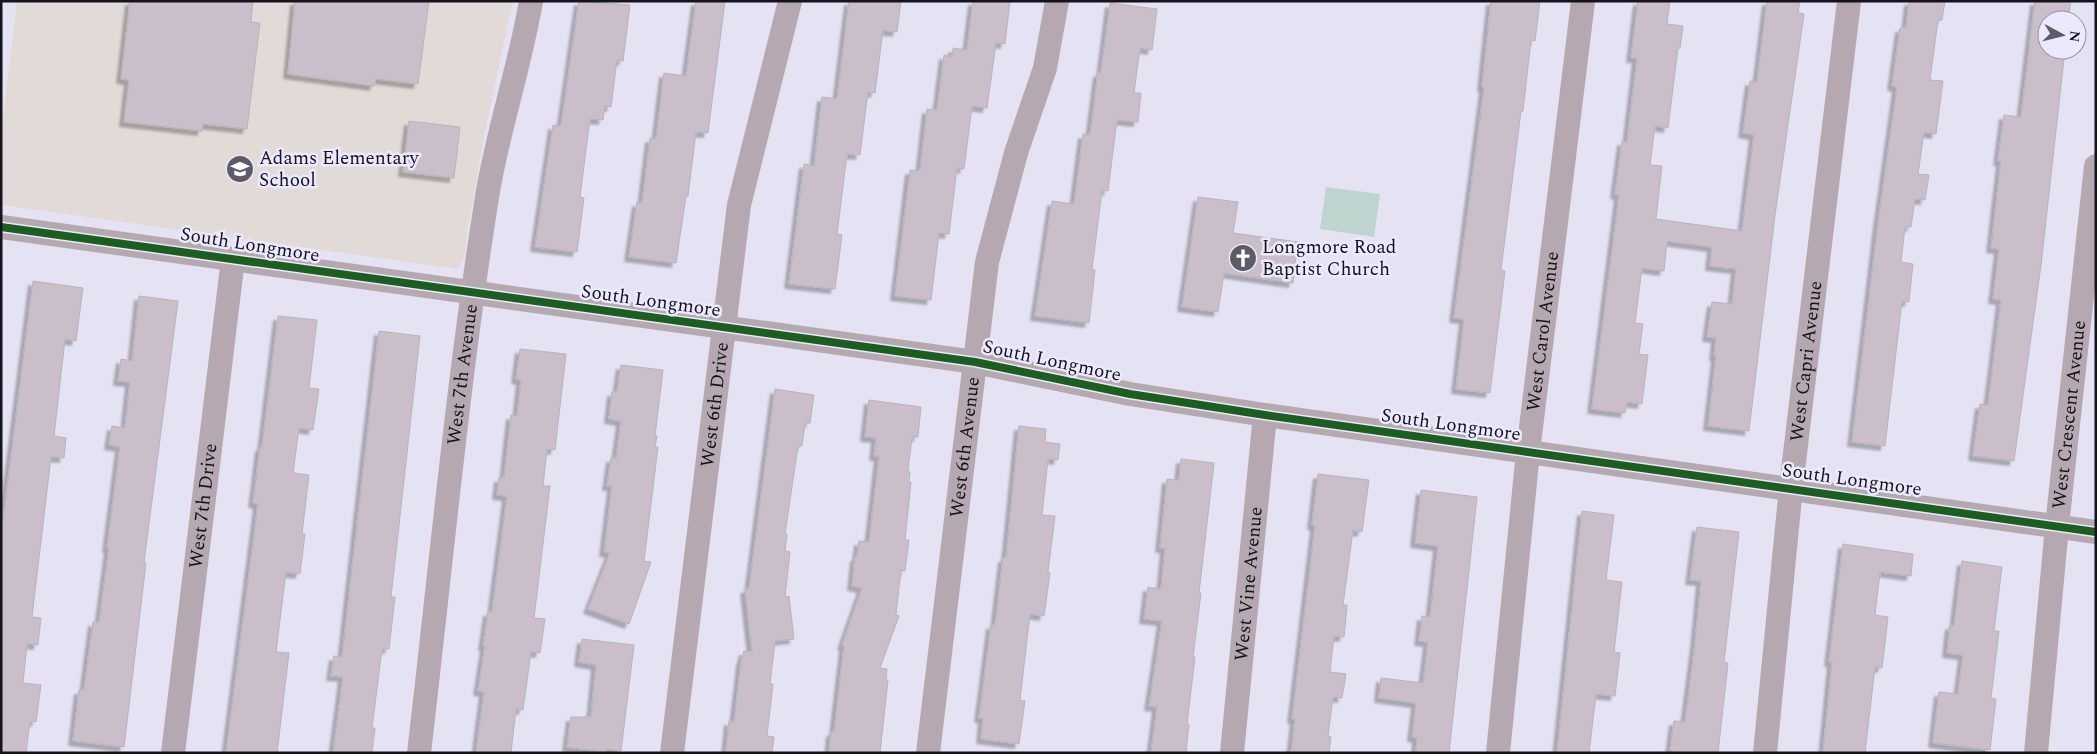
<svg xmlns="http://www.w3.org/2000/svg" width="2097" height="754" viewBox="0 0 2097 754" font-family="Spectral,serif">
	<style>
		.education { fill: #e2dad6 }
		.grass { fill: #c0d4cf }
		.building { fill: #cbbecb; stroke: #b9b2bc; filter: url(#shadow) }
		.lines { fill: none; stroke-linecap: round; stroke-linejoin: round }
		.minor { stroke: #b5a8b0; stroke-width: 24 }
		.cycleway-casing { stroke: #ece9fd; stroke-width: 11 }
		.cycleway { stroke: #1b5e20; stroke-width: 8 }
		.labels { text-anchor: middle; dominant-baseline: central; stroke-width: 5; stroke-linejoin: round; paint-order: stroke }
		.poi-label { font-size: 19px; fill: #15131e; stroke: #ece9fd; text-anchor: start }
		.street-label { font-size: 19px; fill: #15131e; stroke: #ece9fd }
	</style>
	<defs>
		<filter id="shadow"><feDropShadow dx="-4.5" dy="4.5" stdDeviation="1" flood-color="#0004"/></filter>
	</defs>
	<rect width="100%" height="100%" fill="#e5e2f3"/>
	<!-- education -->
	<path class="education" d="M 17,1 L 513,1 L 487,121 L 466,239 L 465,256 L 461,265 L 457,269 L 2,205 L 1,134 Z"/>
	<!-- grass -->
	<path class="grass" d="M 1326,187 L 1380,194 L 1374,237 L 1320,229 Z"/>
	<!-- building -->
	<path class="building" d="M 130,1 L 253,1 L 251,22 L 260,23 L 247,129 L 203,124 L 202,131 L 124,122 L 129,80 L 121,79 Z
		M 295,1 L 429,1 L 418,84 L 376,79 L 374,86 L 288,74 Z
		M 579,1 L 630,5 L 623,61 L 617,60 L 611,107 L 605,106 L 603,120 L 590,119 L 580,197 L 584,198 L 577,252 L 535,247 L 553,125 L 561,126 Z
		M 696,1 L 725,1 L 708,133 L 696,132 L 688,196 L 686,196 L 676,263 L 629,257 L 637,202 L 642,203 L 650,138 L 656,139 L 664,73 L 686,76 Z
		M 849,1 L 901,1 L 897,32 L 883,30 L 875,93 L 868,92 L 860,155 L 847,154 L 837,234 L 842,235 L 835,289 L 789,284 L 804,164 L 814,166 L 822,97 L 837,99 Z
		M 973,1 L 1010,1 L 1005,44 L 996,43 L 987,108 L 972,106 L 964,169 L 957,168 L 949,234 L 939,233 L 931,300 L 895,296 L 910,170 L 920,171 L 927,109 L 937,110 L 944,55 L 952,57 L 953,48 L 967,50 Z
		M 1491,1 L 1540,1 L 1535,41 L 1531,40 L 1523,111 L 1521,111 L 1501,270 L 1505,271 L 1490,393 L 1456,389 L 1464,319 L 1454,318 L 1484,88 L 1482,87 Z
		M 1638,1 L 1670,1 L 1667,24 L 1683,26 L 1680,48 L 1678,48 L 1668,128 L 1655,126 L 1650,165 L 1662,166 L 1656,219 L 1742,231 L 1754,135 L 1743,133 L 1750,81 L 1757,82 L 1767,1 L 1800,1 L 1798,13 L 1804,14 L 1775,215 L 1749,431 L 1708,426 L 1716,356 L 1714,356 L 1716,338 L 1707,337 L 1712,302 L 1732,304 L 1736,269 L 1710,266 L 1712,247 L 1667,241 L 1664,271 L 1642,268 L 1635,323 L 1643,324 L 1639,354 L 1648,355 L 1642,404 L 1627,402 L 1625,413 L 1592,409 L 1619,195 L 1615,194 L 1622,141 L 1627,142 L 1637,58 L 1631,58 Z
		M 1909,1 L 1945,1 L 1942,20 L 1938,20 L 1930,80 L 1943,81 L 1936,134 L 1924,132 L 1918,174 L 1929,175 L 1925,200 L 1915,199 L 1911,227 L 1905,227 L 1901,262 L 1913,264 L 1909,302 L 1902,301 L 1885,446 L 1852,442 L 1878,223 L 1897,87 L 1892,86 L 1900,28 L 1906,28 Z
		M 2035,1 L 2071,1 L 2068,20 L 2047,20 L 2047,50 L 2065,50 L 2041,265 L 2014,461 L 1973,456 L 1980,404 L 1988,405 L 2001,300 L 1993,299 L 1999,249 L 1991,248 L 2001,161 L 1998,161 L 2004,115 L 2021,117 Z
		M 1110,3 L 1157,9 L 1152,50 L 1140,48 L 1134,93 L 1141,93 L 1138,122 L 1117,120 L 1108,191 L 1102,190 L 1092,270 L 1095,270 L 1089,323 L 1035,316 L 1052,201 L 1074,204 L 1083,134 L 1090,135 L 1098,73 L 1101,73 Z
		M 409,121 L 460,127 L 454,178 L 403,172 Z
		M 1198,197 L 1238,202 L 1233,233 L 1298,242 L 1293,283 L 1224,273 L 1218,312 L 1182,307 Z
		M 33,281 L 83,288 L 76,341 L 65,339 L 54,436 L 66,438 L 64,458 L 51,457 L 32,617 L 41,618 L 38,645 L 27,644 L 23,683 L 41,685 L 36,722 L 30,721 L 26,753 L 1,753 L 1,537 Z
		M 139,296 L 178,301 L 144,562 L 146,563 L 124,747 L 73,741 L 79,690 L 84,690 L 93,622 L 99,623 L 109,548 L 107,548 L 120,447 L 109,445 L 112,426 L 125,428 L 130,382 L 118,381 L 121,359 L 132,361 Z
		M 278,316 L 317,320 L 309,388 L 319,389 L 313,430 L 299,428 L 293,473 L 309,475 L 302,534 L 305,534 L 300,574 L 286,572 L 276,652 L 289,653 L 277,753 L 226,753 L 258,504 L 253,503 L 260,447 L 262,447 Z
		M 379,331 L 420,336 L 391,597 L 395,597 L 389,649 L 382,649 L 372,728 L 375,728 L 372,753 L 333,753 L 343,677 L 331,676 L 334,656 L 342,657 Z
		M 520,349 L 566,354 L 555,450 L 547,449 L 543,486 L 550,486 L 534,618 L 545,619 L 540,653 L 531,652 L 523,710 L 516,709 L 511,753 L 476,753 L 484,692 L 478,691 L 485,646 L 483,646 L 488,612 L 492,612 L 507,496 L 497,495 L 499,478 L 504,478 L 511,415 L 517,416 L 521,380 L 516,379 Z
		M 621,365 L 663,370 L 655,436 L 657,436 L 655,447 L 658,447 L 644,561 L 651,562 L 629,624 L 588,609 L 610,553 L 604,552 L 612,486 L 607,486 L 611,458 L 616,458 L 621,421 L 609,419 L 612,392 L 617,392 Z
		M 775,389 L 814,395 L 810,423 L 805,423 L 802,446 L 798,446 L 785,534 L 787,534 L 785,551 L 790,552 L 785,597 L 789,596 L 794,639 L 775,641 L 770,684 L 773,684 L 767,736 L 774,737 L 772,753 L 730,753 L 726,751 L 729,721 L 734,722 L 741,662 L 744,651 L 752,652 L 745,589 L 749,589 Z
		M 869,400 L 921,407 L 918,437 L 912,437 L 908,471 L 910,472 L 909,482 L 911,482 L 905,540 L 909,540 L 905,571 L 901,570 L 896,615 L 899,616 L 880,668 L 887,669 L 886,680 L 888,680 L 880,753 L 829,753 L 831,732 L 834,732 L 844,646 L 842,645 L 862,588 L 852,586 L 855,557 L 857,557 L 859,541 L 869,542 L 879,456 L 874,456 L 876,438 L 865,437 Z
		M 1019,426 L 1046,429 L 1045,442 L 1060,444 L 1058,460 L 1048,459 L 1042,515 L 1055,516 L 1048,572 L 1050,573 L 1044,616 L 1030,614 L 1020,700 L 1025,701 L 1019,744 L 981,739 L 983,718 L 979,718 L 991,625 L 995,625 L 1003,558 L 1006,558 Z
		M 1181,459 L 1214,463 L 1199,593 L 1201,593 L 1193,657 L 1195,657 L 1187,724 L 1189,724 L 1186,753 L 1151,753 L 1157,707 L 1149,706 L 1162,621 L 1144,619 L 1148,587 L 1161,589 L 1165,548 L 1160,548 L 1167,479 L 1179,480 Z
		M 1318,474 L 1369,480 L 1362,532 L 1353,530 L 1343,605 L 1347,605 L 1344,637 L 1334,636 L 1330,672 L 1346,674 L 1342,698 L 1333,697 L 1328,736 L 1331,737 L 1329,753 L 1291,753 L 1295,719 L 1292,719 L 1315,526 L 1312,525 Z
		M 1421,490 L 1477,497 L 1449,753 L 1416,753 L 1417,738 L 1412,737 L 1416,703 L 1379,698 L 1381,678 L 1423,683 L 1428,642 L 1419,641 L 1422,616 L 1430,617 L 1438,546 L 1415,543 Z
		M 1582,511 L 1614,515 L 1606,580 L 1622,582 L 1614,652 L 1620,653 L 1615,696 L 1596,694 L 1589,753 L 1557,753 Z
		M 1697,527 L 1739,532 L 1724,662 L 1728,663 L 1718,753 L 1678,753 L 1670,750 L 1674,721 L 1685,722 L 1695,644 L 1701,581 L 1690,580 Z
		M 1843,544 L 1913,554 L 1911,576 L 1880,572 L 1875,615 L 1888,617 L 1882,668 L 1875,667 L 1865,753 L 1823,753 L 1832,662 L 1829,662 Z
		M 1962,561 L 2002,567 L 1994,631 L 1999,631 L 1991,698 L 1996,699 L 1990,750 L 1933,743 L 1939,692 L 1958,694 L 1963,655 L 1947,653 L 1950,625 L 1954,626 Z
		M 582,639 L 634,645 L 621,751 L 606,749 L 606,752 L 567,747 L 571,717 L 591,717 L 596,665 L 579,662 Z"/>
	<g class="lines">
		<!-- minor -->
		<g class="minor">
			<path d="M 1,227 L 975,362 L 1130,394 L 1265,415 L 2096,532"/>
			<path id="s1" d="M 173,753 L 233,259"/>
			<path id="s2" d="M 419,753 C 441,566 458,377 488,191 C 499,127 520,66 531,1"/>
			<path id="s3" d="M 672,753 L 739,205 L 790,1"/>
			<path id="s4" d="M 928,753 L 987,262 L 1016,153 L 1045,68 L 1057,1"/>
			<path id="s5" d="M 1232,753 L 1265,415"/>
			<path id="s6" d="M 1498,753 L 1528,452 L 1583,1"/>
			<path id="s7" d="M 1765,753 L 1791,487 L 1849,1"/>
			<path id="s8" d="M 2036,753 L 2057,526 L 2096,166"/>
		</g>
		<!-- cycleway casing -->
		<g class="cycleway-casing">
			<path id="cycleway" d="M 1,227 L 975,362 L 1130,394 L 1265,415 L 2096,532"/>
		</g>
		<!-- cycleway -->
		<use href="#cycleway" class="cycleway"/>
	</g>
	<!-- icons -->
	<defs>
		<g id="school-disc" transform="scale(1.4375)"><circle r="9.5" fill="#5e5b69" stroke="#ece9fd"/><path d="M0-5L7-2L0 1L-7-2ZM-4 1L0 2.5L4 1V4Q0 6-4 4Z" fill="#fff"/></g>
		<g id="church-disc" transform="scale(1.4375)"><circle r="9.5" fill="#5e5b69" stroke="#ece9fd"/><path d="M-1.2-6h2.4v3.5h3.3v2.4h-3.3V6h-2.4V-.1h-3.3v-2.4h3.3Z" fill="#fff"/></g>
	</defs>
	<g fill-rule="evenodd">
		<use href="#school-disc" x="240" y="169"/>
		<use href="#church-disc" x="1243" y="258"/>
	</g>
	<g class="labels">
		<!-- poi labels -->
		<g class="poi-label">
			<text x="259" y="158">Adams Elementary<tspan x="259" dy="22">School</tspan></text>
			<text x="1262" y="247">Longmore Road<tspan x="1262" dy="22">Baptist Church</tspan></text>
		</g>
		<!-- street labels -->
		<g class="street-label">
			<text transform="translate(250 245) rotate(9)">South Longmore</text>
			<text transform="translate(651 301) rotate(8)">South Longmore</text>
			<text stroke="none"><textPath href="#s6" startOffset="424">West Carol Avenue</textPath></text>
			<text transform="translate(1052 361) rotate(12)">South Longmore</text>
			<text stroke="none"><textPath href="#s7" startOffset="394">West Capri Avenue</textPath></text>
			<text stroke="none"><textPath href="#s2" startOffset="381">West 7th Avenue</textPath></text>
			<text stroke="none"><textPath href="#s3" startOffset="351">West 6th Drive</textPath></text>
			<text stroke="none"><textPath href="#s8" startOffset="340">West Crescent Avenue</textPath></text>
			<text transform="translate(1451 425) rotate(8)">South Longmore</text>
			<text stroke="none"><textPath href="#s4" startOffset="308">West 6th Avenue</textPath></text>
			<text transform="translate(1852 480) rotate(8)">South Longmore</text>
			<text stroke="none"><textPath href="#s1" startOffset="249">West 7th Drive</textPath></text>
			<text stroke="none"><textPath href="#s5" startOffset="170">West Vine Avenue</textPath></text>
		</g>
	</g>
	<!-- border -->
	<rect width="2097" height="754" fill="none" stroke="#15131e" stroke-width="5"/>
	<!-- north arrow -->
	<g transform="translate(2062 35) rotate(97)"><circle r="24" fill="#ece9fd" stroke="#9693a4"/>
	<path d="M0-4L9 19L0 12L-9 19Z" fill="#5e5b69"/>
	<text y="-8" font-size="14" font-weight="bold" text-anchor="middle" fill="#15131e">N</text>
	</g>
</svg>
